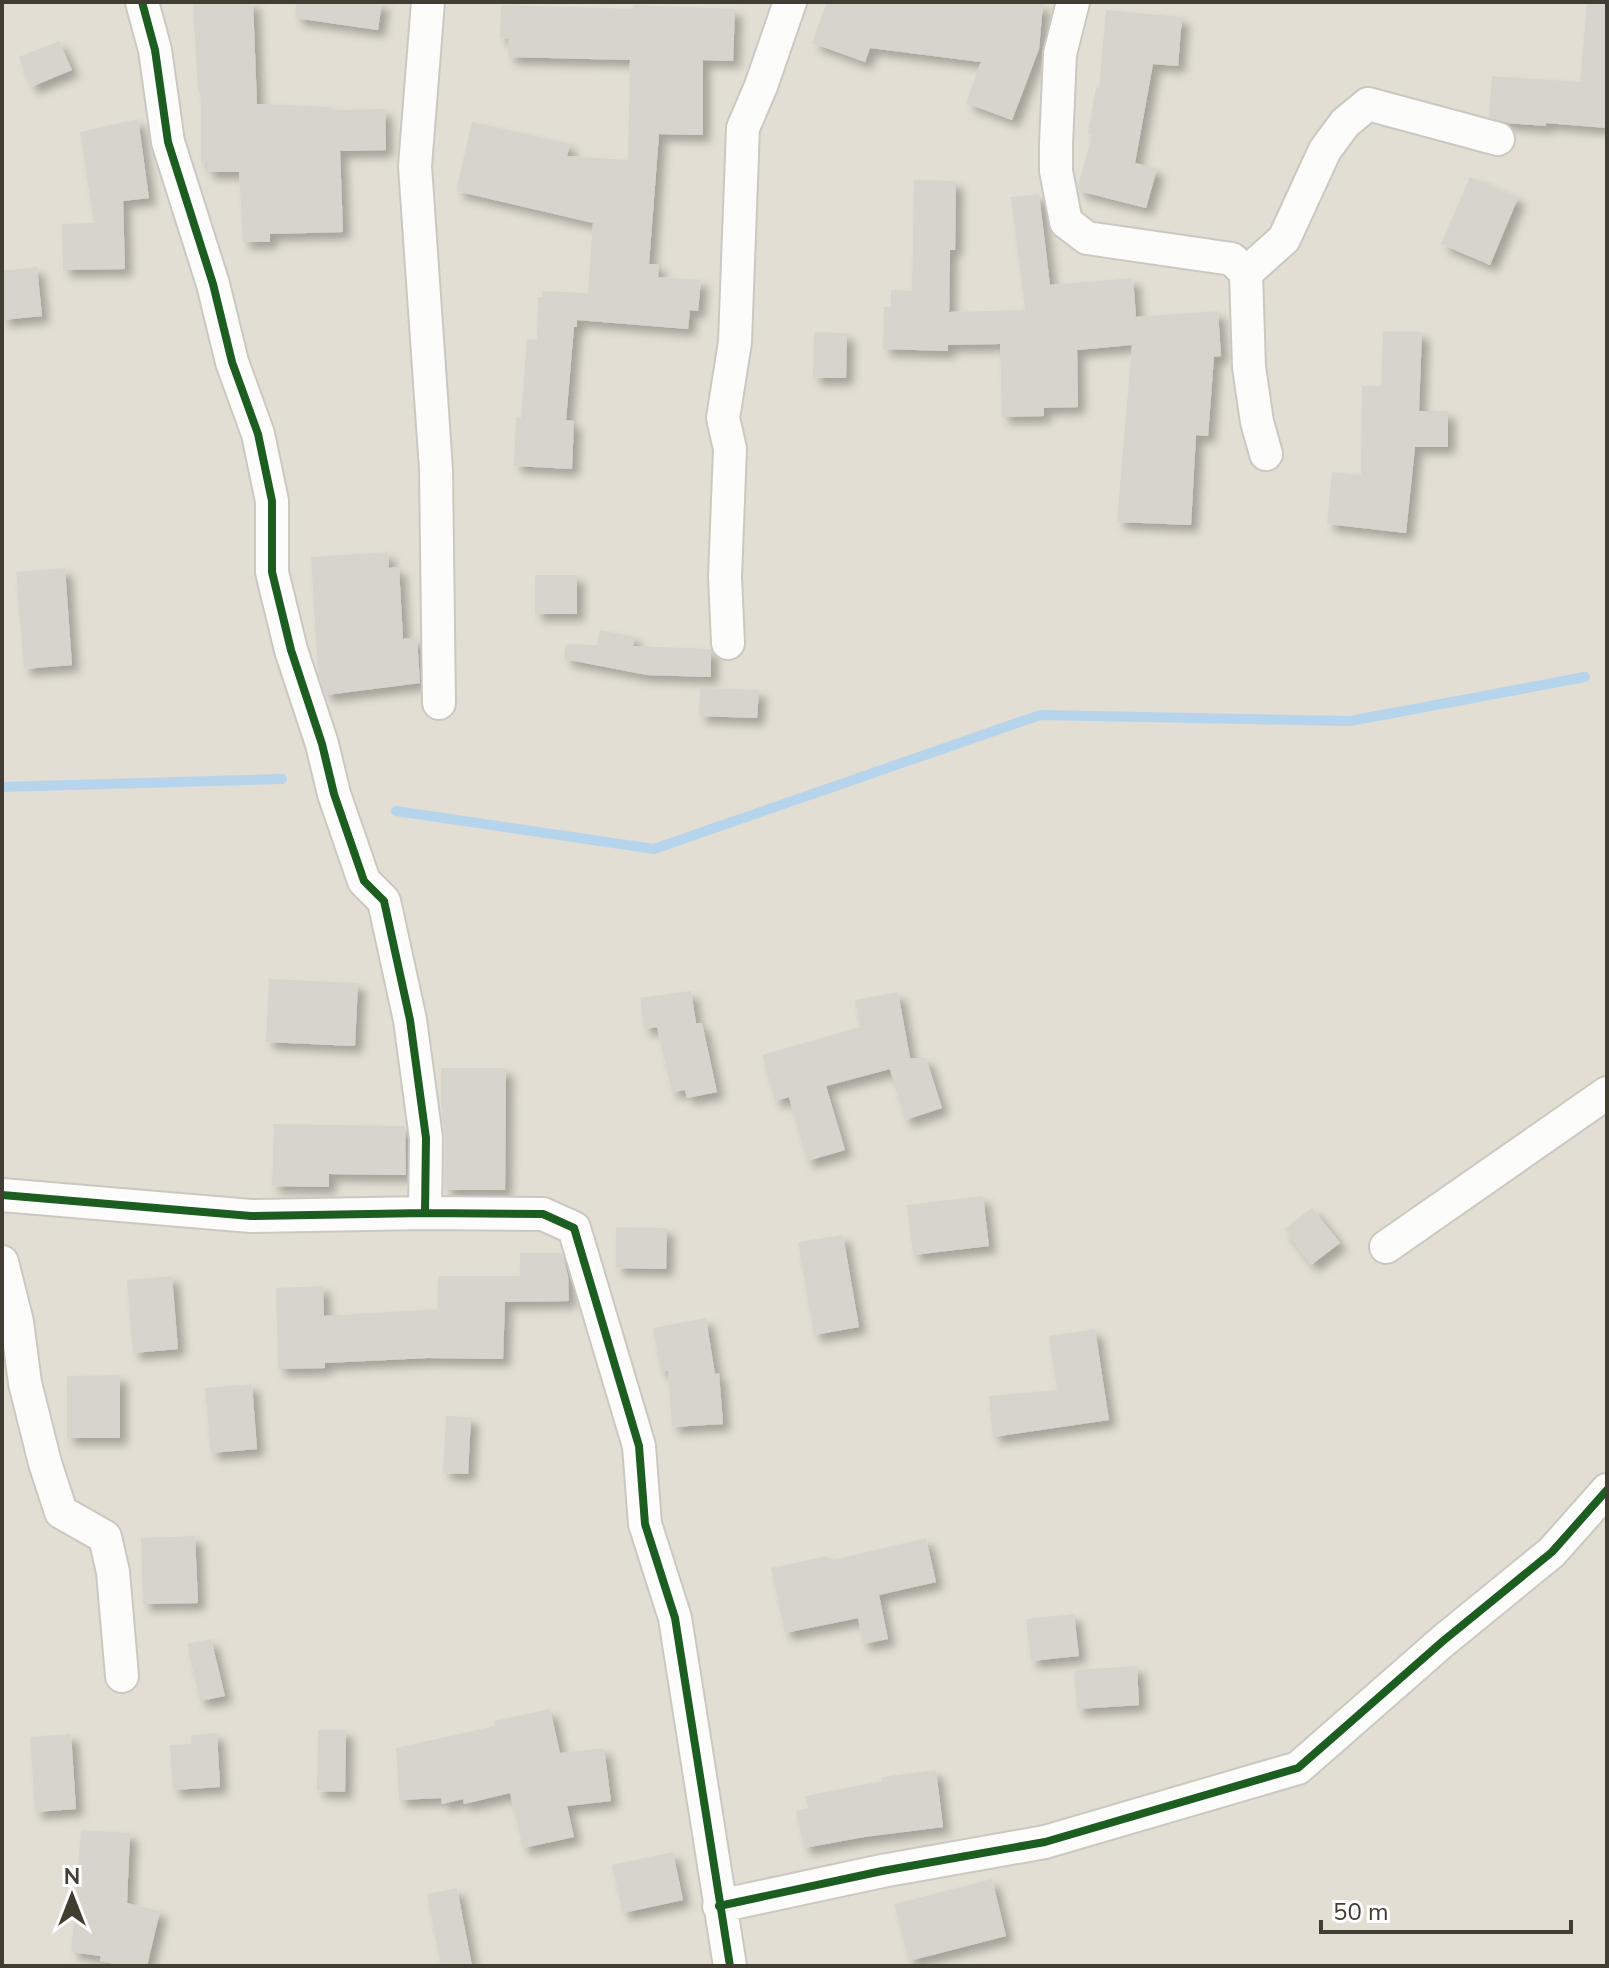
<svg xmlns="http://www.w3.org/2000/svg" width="1609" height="1968" viewBox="0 0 1609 1968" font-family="'Nunito Sans',sans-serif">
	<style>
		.residential { fill: #e2ded3 }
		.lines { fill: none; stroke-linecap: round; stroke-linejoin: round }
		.stream { stroke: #b6d4ec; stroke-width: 10 }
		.building { fill: #d7d4ce; filter: url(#shadow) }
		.minor-casing { stroke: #cac8c2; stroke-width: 36 }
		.minor { stroke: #fcfcfb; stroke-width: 32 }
		.cycleway-casing { stroke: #fff; stroke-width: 13 }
		.cycleway { stroke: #1b5e20; stroke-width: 8 }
	</style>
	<defs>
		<filter id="shadow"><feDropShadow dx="7" dy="7" stdDeviation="4" flood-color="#0004"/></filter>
	</defs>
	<rect width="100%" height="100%" fill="#eeece6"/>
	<!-- residential -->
	<path class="residential" d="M 2,2 L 1607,2 L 1607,1966 L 2,1966 Z"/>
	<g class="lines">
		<!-- stream -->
		<path class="stream" d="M 2,787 L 282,779
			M 396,811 L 654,849 L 1040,715 L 1350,721 L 1585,677"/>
	</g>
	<!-- building -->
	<path class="building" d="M 193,2 L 253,2 L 257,104 L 331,107 L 331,110 L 385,109 L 386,150 L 340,151 L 343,232 L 270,234 L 270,242 L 243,242 L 239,172 L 207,172 L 207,163 L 201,163 L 201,92 L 198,92 Z
		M 296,2 L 382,2 L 378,30 L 295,18 Z
		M 827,2 L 1043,4 L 1039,49 L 1012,120 L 966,103 L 981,62 L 870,48 L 865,62 L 812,43 Z
		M 1587,2 L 1607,2 L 1607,128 L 1546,123 L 1546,126 L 1508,123 L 1489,117 L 1492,76 L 1580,82 Z
		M 501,5 L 633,9 L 633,5 L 735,9 L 733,61 L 703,60 L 703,135 L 659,134 L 649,264 L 659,264 L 658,277 L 701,280 L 698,311 L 690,310 L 688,329 L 577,320 L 577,327 L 574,327 L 566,420 L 574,421 L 572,469 L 514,466 L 516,418 L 521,418 L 527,339 L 537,340 L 538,297 L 542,297 L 542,291 L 588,293 L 593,223 L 456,191 L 472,122 L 570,144 L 567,156 L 628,160 L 630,60 L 508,57 L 509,39 L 500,38 Z
		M 1106,10 L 1182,17 L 1178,66 L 1153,64 L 1135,163 L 1157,169 L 1146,208 L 1079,191 L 1078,186 L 1092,135 L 1088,134 L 1096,87 L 1099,88 Z
		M 59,41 L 72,70 L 31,87 L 19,57 Z
		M 138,119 L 149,198 L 123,201 L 125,269 L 63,270 L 62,224 L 94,223 L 80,132 Z
		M 1470,177 L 1518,198 L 1490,265 L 1441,244 Z
		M 914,180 L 956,181 L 955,250 L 950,250 L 949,312 L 1025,310 L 1011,197 L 1039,194 L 1050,285 L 1133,278 L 1136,317 L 1218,311 L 1221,356 L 1214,357 L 1208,436 L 1196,435 L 1191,525 L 1117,522 L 1132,345 L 1077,350 L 1078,407 L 1044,408 L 1044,416 L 1002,417 L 1000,344 L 948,345 L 948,351 L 883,349 L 884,307 L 891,307 L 891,290 L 912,291 Z
		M 37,267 L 42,316 L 2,320 L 2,271 Z
		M 1383,331 L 1422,332 L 1419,411 L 1448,411 L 1448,447 L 1415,447 L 1406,533 L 1327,524 L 1332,472 L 1361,475 L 1362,386 L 1381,386 Z
		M 814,332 L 847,333 L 846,378 L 813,378 Z
		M 388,552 L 389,568 L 399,567 L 403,639 L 417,637 L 420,683 L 326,695 L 318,672 L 311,557 Z
		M 65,568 L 72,665 L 24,669 L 16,572 Z
		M 535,575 L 577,575 L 577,614 L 535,614 Z
		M 600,630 L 635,637 L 633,646 L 711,649 L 711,677 L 647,675 L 564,659 L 566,644 L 597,645 Z
		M 700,688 L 759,690 L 757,718 L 699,716 Z
		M 269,979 L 358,983 L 355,1046 L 266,1042 Z
		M 691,991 L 696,1023 L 702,1023 L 717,1092 L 687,1098 L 685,1090 L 672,1092 L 657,1027 L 644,1029 L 640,998 Z
		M 898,992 L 910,1058 L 926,1058 L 942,1108 L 905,1120 L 890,1069 L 826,1086 L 845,1150 L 807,1161 L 789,1097 L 775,1101 L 762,1055 L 860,1027 L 855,1000 Z
		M 441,1068 L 506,1068 L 505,1190 L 444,1190 L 445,1138 L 441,1104 Z
		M 274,1124 L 405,1126 L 406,1175 L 329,1174 L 329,1187 L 272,1186 Z
		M 983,1196 L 989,1246 L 913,1255 L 907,1205 Z
		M 1312,1208 L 1340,1243 L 1311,1265 L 1284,1229 Z
		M 616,1227 L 667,1228 L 666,1269 L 616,1268 Z
		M 843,1235 L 859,1327 L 814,1335 L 798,1242 Z
		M 520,1253 L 562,1253 L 568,1276 L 569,1301 L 505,1302 L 503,1359 L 428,1358 L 325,1363 L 325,1368 L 278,1369 L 276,1288 L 323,1286 L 324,1316 L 437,1309 L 438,1276 L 520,1276 Z
		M 172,1276 L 178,1349 L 133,1353 L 127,1280 Z
		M 706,1318 L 715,1374 L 719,1373 L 723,1424 L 672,1427 L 668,1370 L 661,1372 L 653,1328 Z
		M 1095,1329 L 1109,1420 L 993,1437 L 989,1396 L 1057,1390 L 1049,1336 Z
		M 120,1375 L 120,1438 L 67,1438 L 67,1376 Z
		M 252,1384 L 257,1449 L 211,1453 L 205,1388 Z
		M 446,1416 L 471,1417 L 468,1474 L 443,1473 Z
		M 195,1536 L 198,1603 L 143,1604 L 141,1538 Z
		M 926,1538 L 936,1582 L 879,1595 L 888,1639 L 863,1644 L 858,1618 L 785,1633 L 771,1568 L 828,1556 L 829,1561 Z
		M 1074,1614 L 1079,1656 L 1031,1661 L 1026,1619 Z
		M 211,1639 L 225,1696 L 200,1701 L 187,1644 Z
		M 1137,1666 L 1139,1705 L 1077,1709 L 1074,1670 Z
		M 550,1709 L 560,1753 L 604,1748 L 611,1801 L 567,1806 L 574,1837 L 523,1848 L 510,1793 L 464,1804 L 463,1799 L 442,1804 L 441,1798 L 399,1800 L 396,1748 L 495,1726 L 494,1721 Z
		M 318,1730 L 346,1730 L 345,1792 L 317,1791 Z
		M 217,1733 L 220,1787 L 173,1790 L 170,1745 L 192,1744 L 191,1735 Z
		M 71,1734 L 76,1809 L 35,1812 L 30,1737 Z
		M 936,1770 L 943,1827 L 864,1837 L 804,1848 L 796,1811 L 808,1808 L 805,1796 L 882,1781 L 881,1777 Z
		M 81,1830 L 130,1833 L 127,1903 L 160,1911 L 147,1966 L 124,1966 L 100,1961 L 101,1956 L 71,1952 Z
		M 673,1852 L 683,1900 L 623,1913 L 612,1865 Z
		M 992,1879 L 1006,1936 L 909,1961 L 894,1904 Z
		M 457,1888 L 472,1966 L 441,1966 L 427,1894 Z"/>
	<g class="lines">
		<!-- minor casing -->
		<g class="minor-casing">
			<path id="minor" d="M 142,2 L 155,50 L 168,142 L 213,284 L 232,362 L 258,434 L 272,501 L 272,572 L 291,650 L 322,744 L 334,794 L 364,881 L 384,901 L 410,1020 L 426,1138 L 425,1213
				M 428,2 L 415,166 L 436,469 L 439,703
				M 1073,2 L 1060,54 L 1056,144 L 1056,171 L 1066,222 L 1087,238 L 1232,259 L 1246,273 L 1249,367 L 1257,422 L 1266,454
				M 1246,273 L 1284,239 L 1325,150 L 1345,123 L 1368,104 L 1498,139
				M 728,643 L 725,577 L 730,449 L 723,418 L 735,342 L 743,128 L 761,86 L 790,2
				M 2,1195 L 251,1216 L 425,1213 L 543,1214 L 574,1228 L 639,1446 L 645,1524 L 675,1618 L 730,1966
				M 1386,1247 L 1607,1093
				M 2,1262 L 17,1322 L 25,1383 L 45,1463 L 61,1512 L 105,1537 L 113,1572 L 122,1676
				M 719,1906 L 882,1871 L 1045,1842 L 1298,1768 L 1443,1641 L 1552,1552 L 1607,1490"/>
		</g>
		<!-- minor -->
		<use href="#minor" class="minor"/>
		<!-- cycleway casing -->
		<g class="cycleway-casing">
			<path id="cycleway" d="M 142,2 L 155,50 L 168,142 L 213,284 L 232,362 L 258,434 L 272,501 L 272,572 L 291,650 L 322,744 L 334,794 L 364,881 L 384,901 L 410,1020 L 426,1138 L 425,1213
				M 2,1195 L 251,1216 L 425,1213 L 543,1214 L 574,1228 L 639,1446 L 645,1524 L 675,1618 L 730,1966
				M 719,1906 L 882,1871 L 1045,1842 L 1298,1768 L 1443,1641 L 1552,1552 L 1607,1490"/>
		</g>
		<!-- cycleway -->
		<use href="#cycleway" class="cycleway"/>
	</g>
	<!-- border -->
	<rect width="1609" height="1968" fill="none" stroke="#423d33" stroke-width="8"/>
	<!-- north arrow -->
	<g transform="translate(72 1896)" stroke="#ffffff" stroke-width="6" paint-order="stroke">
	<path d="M0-6L14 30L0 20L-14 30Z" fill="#423d33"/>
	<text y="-12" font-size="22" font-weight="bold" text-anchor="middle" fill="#423d33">N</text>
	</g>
	<!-- scale -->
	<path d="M1321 1920v12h250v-12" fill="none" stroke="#423d33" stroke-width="4"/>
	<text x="1333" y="1920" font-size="24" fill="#423d33" stroke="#ffffff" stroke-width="6" paint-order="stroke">50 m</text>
</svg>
